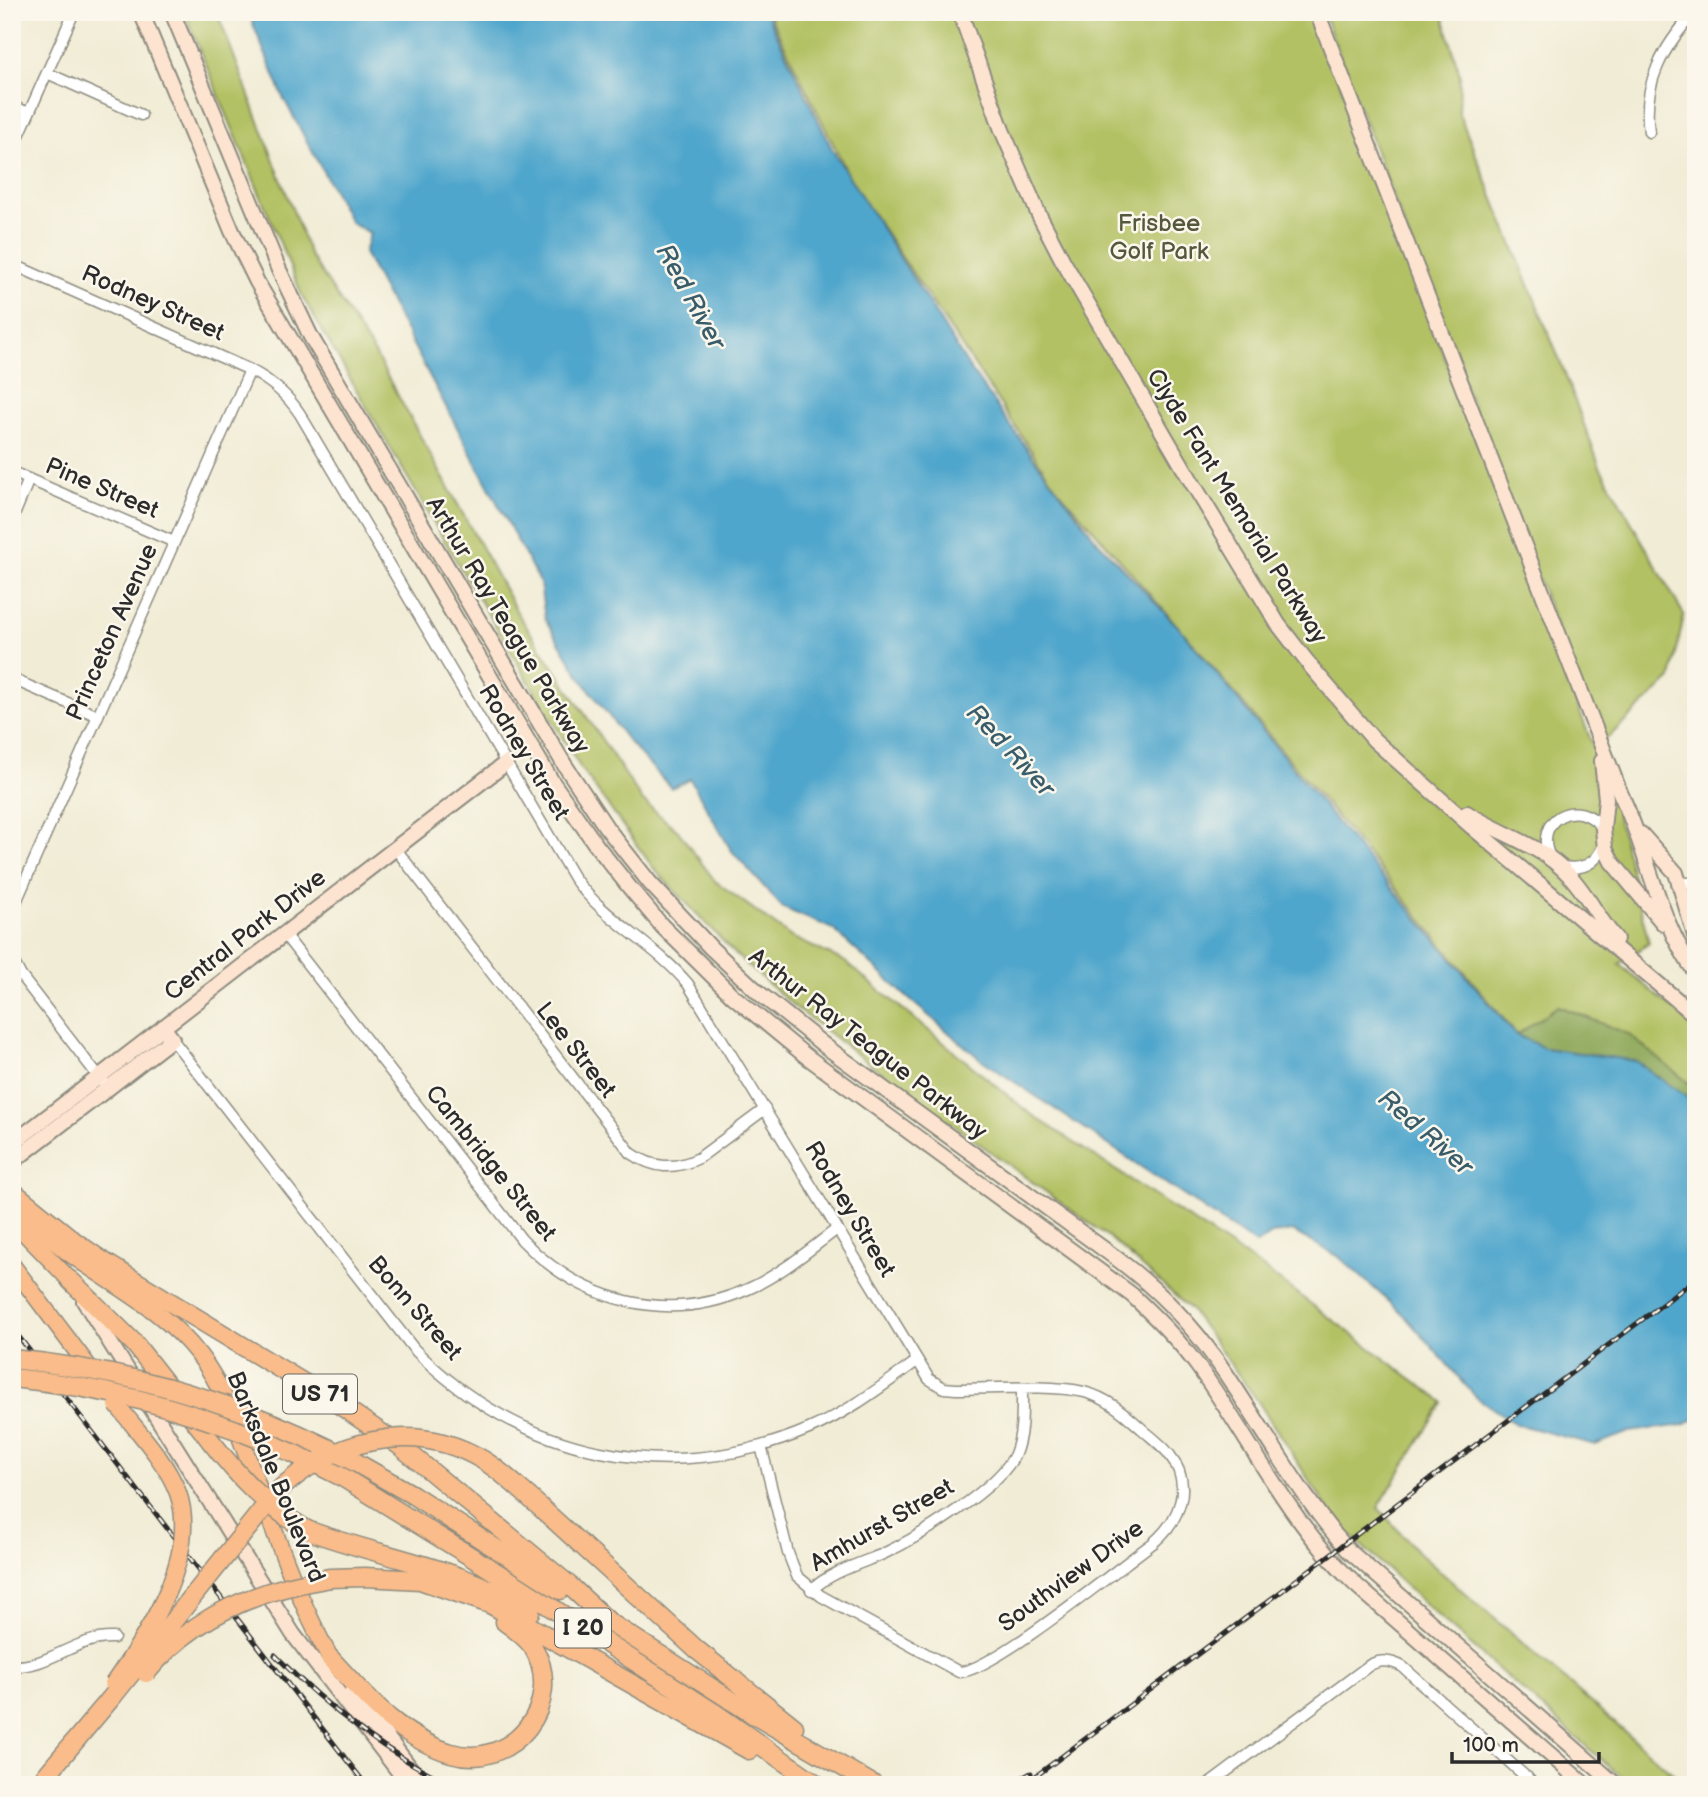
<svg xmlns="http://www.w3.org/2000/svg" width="1708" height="1797" viewBox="0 0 1708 1797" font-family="'Balsamiq Sans',sans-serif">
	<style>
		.green { fill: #b2c163; stroke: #6e7647; stroke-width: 2 }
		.forest { fill: #8da759; stroke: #5c6942; stroke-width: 2 }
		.water { fill: #4fa6cc; stroke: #3d687c; stroke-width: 2 }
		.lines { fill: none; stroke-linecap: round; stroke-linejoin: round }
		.street-casing { stroke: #8e8c80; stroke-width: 13 }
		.secondary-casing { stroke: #8e8c80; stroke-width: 18 }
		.primary-casing { stroke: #8e8c80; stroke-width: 19 }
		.highway-casing { stroke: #8e8c80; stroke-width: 21 }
		.street { stroke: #fff; stroke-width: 10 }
		.secondary { stroke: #fde4d0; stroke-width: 14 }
		.primary { stroke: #f9bc8a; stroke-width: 16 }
		.highway { stroke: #f9bc8a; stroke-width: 18 }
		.rail-casing { stroke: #2b2b2b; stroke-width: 5 }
		.rail { stroke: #fbf7ec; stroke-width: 2.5; stroke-dasharray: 8; stroke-linecap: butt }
		.primary-bridge-casing { stroke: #8e8c80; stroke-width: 19; stroke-linecap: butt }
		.highway-bridge-casing { stroke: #8e8c80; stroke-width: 21; stroke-linecap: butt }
		.primary-bridge { stroke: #f9bc8a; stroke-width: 16 }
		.highway-bridge { stroke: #f9bc8a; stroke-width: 18 }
		.labels { text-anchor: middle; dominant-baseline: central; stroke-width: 5; stroke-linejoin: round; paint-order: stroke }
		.shield { fill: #fbf7ec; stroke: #696865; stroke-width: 2 }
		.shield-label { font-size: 23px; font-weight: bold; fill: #2b2b2b }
		.park-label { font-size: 24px; fill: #54583c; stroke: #fbf7ec }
		.street-label { font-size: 24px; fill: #2b2b2b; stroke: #fbf7ec }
		.water-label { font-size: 26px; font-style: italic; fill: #395c6b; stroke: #fbf7ec }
	</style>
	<rect width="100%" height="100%" fill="#fbf7ec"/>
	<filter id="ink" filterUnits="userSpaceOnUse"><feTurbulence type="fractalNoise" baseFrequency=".0143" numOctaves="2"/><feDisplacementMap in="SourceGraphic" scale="14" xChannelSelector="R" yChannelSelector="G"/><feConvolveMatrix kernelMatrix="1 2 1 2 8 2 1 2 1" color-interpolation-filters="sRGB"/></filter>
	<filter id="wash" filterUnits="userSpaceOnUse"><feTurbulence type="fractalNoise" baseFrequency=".00686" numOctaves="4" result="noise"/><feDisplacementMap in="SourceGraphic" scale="28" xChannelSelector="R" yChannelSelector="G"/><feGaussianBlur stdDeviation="1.57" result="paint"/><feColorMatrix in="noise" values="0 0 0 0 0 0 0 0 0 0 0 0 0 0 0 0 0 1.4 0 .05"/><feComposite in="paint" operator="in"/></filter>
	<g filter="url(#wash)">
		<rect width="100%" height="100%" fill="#f1ecd5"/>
		<!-- green -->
		<path class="green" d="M 184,12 L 217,12 L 310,255 L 375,354 L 518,614 L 643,801 L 678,831 L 715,881 L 791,937 L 844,961 L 1028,1112 L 1260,1266 L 1443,1402 L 1378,1508 L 1420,1554 L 1686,1785 L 1635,1785 L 1613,1770 L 1449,1626 L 1337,1523 L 1257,1400 L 1190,1309 L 1111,1239 L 875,1068 L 795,1007 L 736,955 L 655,870 L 580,767 L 455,559 L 303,298 Z
			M 768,12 L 1313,12 L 1614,801 L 1649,943 L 1619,964 L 1696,1028 L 1696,1089 L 1628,1034 L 1559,1006 L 1517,1035 L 1197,648 L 1055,486 L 853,184 Z
			M 1323,12 L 1442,12 L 1460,75 L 1459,114 L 1560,361 L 1600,467 L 1684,615 L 1671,679 L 1601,744 Z"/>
		<!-- forest -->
		<path class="forest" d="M 1558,1006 L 1628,1034 L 1696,1089 L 1696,1104 L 1636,1061 L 1544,1048 L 1517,1035 Z"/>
		<!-- water -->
		<path class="water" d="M 248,12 L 766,12 L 833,151 L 969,367 L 1032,456 L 1099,543 L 1184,633 L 1352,841 L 1516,1035 L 1544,1048 L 1636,1061 L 1696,1104 L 1696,1418 L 1684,1425 L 1629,1432 L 1595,1445 L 1516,1424 L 1476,1397 L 1402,1313 L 1338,1256 L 1292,1231 L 1272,1234 L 1256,1244 L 979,1058 L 908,998 L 833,929 L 783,908 L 731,850 L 690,779 L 671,788 L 628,741 L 582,680 L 545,619 L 540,583 L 364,253 L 370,233 L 351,223 L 284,99 Z"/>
	</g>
	<g filter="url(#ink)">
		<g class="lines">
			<!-- street casing -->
			<g class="street-casing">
				<path id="street" d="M 47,73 L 141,115
					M 12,106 L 29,113
					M 1649,132 C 1642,83 1663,47 1695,12
					M 12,151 L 74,12
					M 12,264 L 250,370 C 271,381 287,394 300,414 L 574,878 C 605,921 655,944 688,984 L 929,1379 L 944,1388 L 956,1389 C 993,1389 1049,1384 1084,1392 C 1108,1398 1124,1413 1142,1429 C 1151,1437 1162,1445 1169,1454 C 1194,1485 1180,1520 1153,1543 C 1121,1566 990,1673 959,1672 L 821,1596 L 797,1576 L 788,1553 L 761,1446
					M 12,472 L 174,542
					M 12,520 L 29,479
					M 12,679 L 98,716
					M 395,848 L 631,1153 C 654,1169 674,1170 699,1158 L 765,1109
					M 1550,857 C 1532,820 1578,794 1603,829
					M 1560,866 C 1581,871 1596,865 1604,844
					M 1680,884 L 1696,882
					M 12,911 L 250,370
					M 284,934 L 522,1240 C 582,1302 668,1325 748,1289 C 780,1275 809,1250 837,1229
					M 12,959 L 21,976 L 108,1089
					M 172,1039 L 414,1349 C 520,1456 669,1489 809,1429 C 849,1412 882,1386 917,1361
					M 811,1590 C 831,1572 859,1564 883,1554 C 917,1538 1001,1487 1015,1454 C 1023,1434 1022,1411 1022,1390
					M 12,1666 C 49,1668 76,1636 114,1638
					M 1208,1785 L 1367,1667 C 1378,1659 1391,1660 1403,1667 L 1535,1785
					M 1514,1785 L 1527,1777"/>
			</g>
			<!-- secondary casing -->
			<g class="secondary-casing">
				<path id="secondary" d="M 141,12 L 232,231 L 257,282 L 551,780 L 596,845 L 630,888 L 662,926 L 733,996 L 806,1056 L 1132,1295 C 1155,1317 1178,1339 1197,1365 C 1250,1438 1289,1523 1356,1585 L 1585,1785
					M 172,12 L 279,270 L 311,337 L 564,764 L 606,827 L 650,883 L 711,948 L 759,993 L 825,1046 L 1116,1258 C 1155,1287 1189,1321 1217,1361 C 1261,1423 1297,1493 1348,1550 L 1616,1785
					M 960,12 L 1002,130 L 1038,213 L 1063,261 L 1190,479 L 1278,624 L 1312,668 L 1374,740 L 1472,827 L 1696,1016
					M 1317,12 L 1621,795 C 1649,853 1657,920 1696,973
					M 1602,761 L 1606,799 L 1603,829 L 1605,848 L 1612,862 L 1663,923
					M 1467,813 C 1500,834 1541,845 1568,874 C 1587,893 1598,919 1616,939
					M 1641,834 L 1676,873 L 1696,939
					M 12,1144 L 506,763
					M 12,1162 L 172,1039 L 163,1027
					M 84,1301 L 293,1634 L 409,1785
					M 352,1691 L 423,1785"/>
			</g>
			<!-- primary casing -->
			<g class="primary-casing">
				<path id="primary" d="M 16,1201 C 31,1218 47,1236 65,1250 C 111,1284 164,1309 199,1355 C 227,1391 240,1438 256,1481 C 278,1542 299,1601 330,1658
					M 12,1220 L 70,1280
					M 12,1265 L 97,1378"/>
			</g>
			<!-- highway casing -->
			<g class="highway-casing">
				<path id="highway" d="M 12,1191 L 74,1241 L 104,1262 L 340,1405 L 399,1445 L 570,1586 L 609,1622
					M 70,1280 L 134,1343 L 210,1440
					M 355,1462 L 413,1495 L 560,1590
					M 344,1478 L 515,1584 L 713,1712 L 818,1785
					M 529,1497 L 697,1650 L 794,1727
					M 307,1530 C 382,1558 463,1567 530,1612
					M 330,1578 L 365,1577 L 420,1580 L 490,1604 L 749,1750
					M 601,1617 L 754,1715 L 874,1785
					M 330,1658 C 365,1696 400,1738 451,1753 C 513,1771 566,1703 533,1647 C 526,1637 515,1629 505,1622
					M 38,1785 L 112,1697"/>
			</g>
			<!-- street -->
			<use href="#street" class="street"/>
			<!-- secondary -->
			<use href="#secondary" class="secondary"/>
			<!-- primary -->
			<use href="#primary" class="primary"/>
			<!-- highway -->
			<use href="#highway" class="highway"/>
			<!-- rail casing -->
			<g class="rail-casing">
				<path id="rail" d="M 12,1328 L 366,1785
					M 275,1655 C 327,1708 385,1753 452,1785
					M 1009,1785 L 1031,1773
					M 1024,1785 L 1696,1279"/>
			</g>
			<!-- rail -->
			<use href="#rail" class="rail"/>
			<!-- primary-bridge casing -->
			<g class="primary-bridge-casing">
				<path id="primary-bridge" d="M 113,1684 C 147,1635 200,1555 178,1493 C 166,1461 138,1432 117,1405"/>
			</g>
			<!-- highway-bridge casing -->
			<g class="highway-bridge-casing">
				<path id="highway-bridge" d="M 12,1359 C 133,1371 248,1405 355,1462
					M 12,1378 C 128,1389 240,1424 344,1478
					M 210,1440 C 240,1479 265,1505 307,1530
					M 146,1673 C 192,1616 259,1589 330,1578
					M 112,1697 L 275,1494 C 330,1440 413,1418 483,1460 C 500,1470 514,1484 529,1497"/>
			</g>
			<!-- primary-bridge -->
			<use href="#primary-bridge" class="primary-bridge"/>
			<!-- highway-bridge -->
			<use href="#highway-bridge" class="highway-bridge"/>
		</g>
	</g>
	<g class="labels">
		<!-- shield labels -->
		<g class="shield">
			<rect x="283" y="1374.5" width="74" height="39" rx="5"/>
			<rect x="555" y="1608.5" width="56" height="39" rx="5"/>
		</g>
		<g class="shield-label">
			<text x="320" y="1394">US 71</text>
			<text x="583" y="1628">I 20</text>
		</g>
		<!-- park labels -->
		<g class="park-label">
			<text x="1159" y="223">Frisbee<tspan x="1159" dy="28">Golf Park</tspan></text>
		</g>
		<!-- street labels -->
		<g class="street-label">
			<text transform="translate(153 303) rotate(24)">Rodney Street</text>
			<text transform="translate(102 488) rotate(23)">Pine Street</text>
			<text transform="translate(1237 506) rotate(58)">Clyde Fant Memorial Parkway</text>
			<text transform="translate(508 625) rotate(59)">Arthur Ray Teague Parkway</text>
			<text transform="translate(112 632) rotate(-66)">Princeton Avenue</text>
			<text transform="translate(524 752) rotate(59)">Rodney Street</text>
			<text transform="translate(245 935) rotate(-38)">Central Park Drive</text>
			<text transform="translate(868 1044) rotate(38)">Arthur Ray Teague Parkway</text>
			<text transform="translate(576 1050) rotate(52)">Lee Street</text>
			<text transform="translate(491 1163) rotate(51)">Cambridge Street</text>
			<text transform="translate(850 1209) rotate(59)">Rodney Street</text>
			<text transform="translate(415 1308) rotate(49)">Bonn Street</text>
			<text transform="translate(276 1477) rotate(68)">Barksdale Boulevard</text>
			<text transform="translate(882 1525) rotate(-30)">Amhurst Street</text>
			<text transform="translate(1071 1576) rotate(-36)">Southview Drive</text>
		</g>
		<!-- water labels -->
		<g class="water-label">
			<text transform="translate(690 297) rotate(61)">Red River</text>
			<text transform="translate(1010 751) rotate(47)">Red River</text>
			<text transform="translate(1425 1133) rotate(41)">Red River</text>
		</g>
	</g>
	<!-- margin -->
	<rect width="1708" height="1797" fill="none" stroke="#fbf7ec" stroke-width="42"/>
	<!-- scale -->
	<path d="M1452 1752v10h147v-10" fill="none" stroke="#2b2b2b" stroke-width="3.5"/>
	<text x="1463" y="1752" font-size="21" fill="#2b2b2b" stroke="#fbf7ec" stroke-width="5" paint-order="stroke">100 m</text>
</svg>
